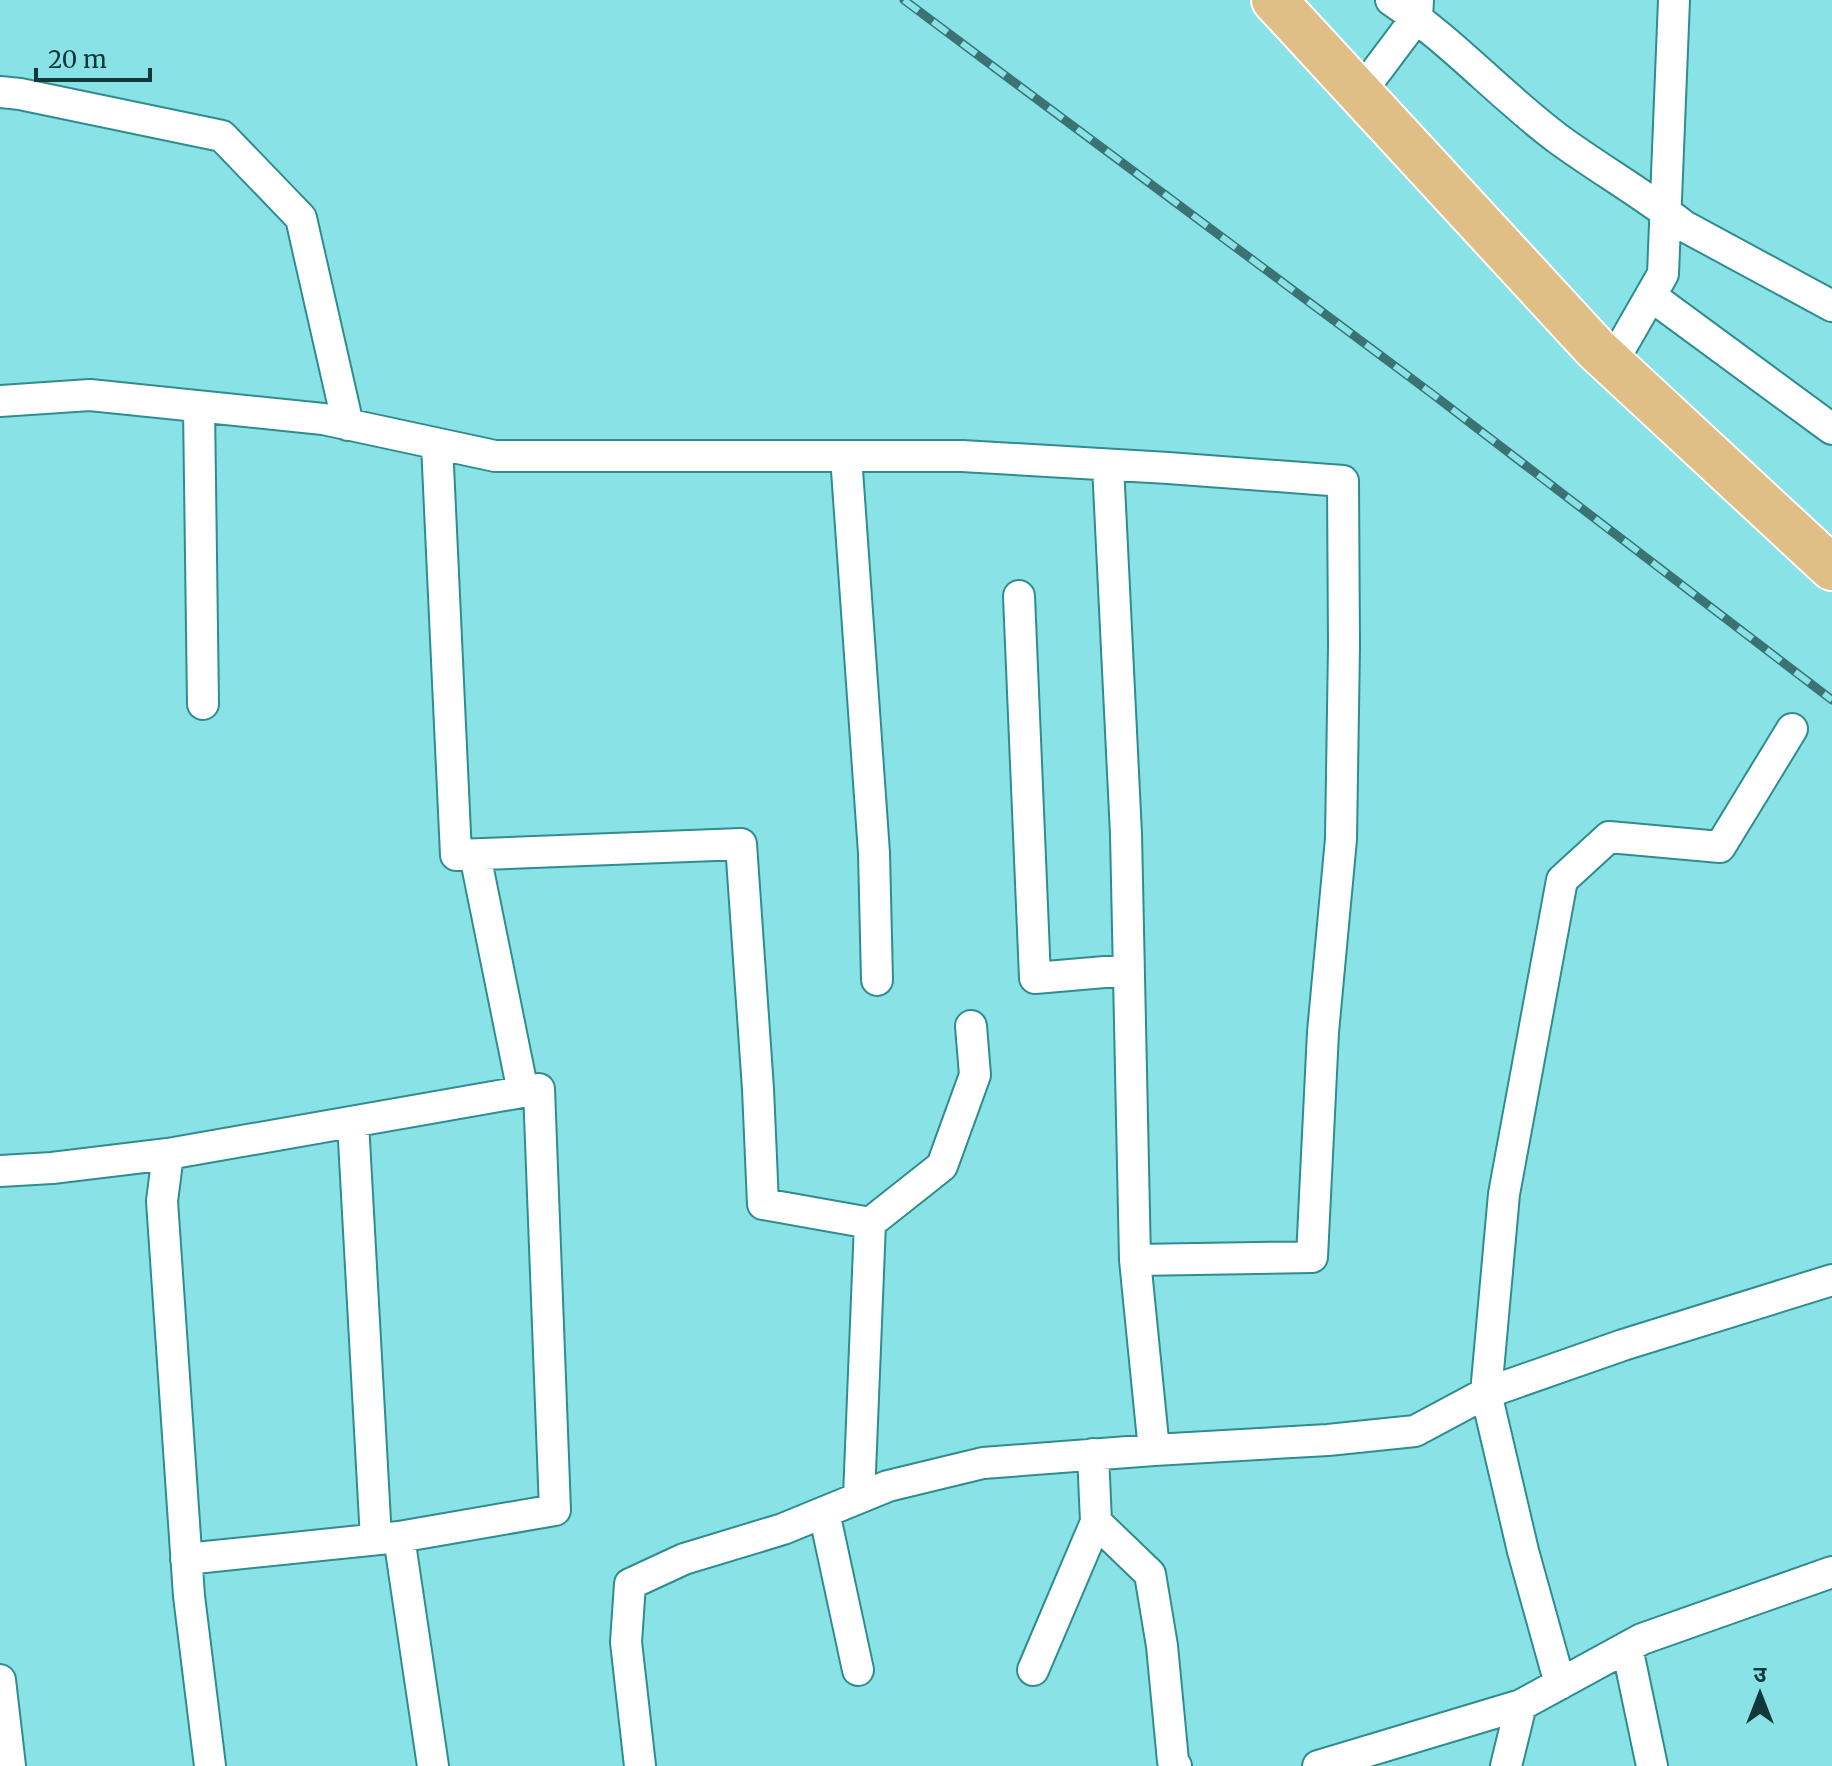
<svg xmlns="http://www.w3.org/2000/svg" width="1832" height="1766" viewBox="0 0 1832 1766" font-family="Merriweather,'Noto Sans Devanagari',serif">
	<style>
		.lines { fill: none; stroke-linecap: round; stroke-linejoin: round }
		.minor-casing { stroke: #2f8c8f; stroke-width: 34 }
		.primary-casing { stroke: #fff; stroke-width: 48 }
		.minor { stroke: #fff; stroke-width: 30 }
		.primary { stroke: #dfbf86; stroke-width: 44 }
		.rail-casing { stroke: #3b7274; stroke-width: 9 }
		.rail { stroke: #89e2e5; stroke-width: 6; stroke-dasharray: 18; stroke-linecap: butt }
	</style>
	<rect width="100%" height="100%" fill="#89e2e5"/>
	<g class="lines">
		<!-- minor casing -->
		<g class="minor-casing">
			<path id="minor" d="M 1391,0 C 1451,40 1500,95 1557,138 C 1599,169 1644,194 1684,226 L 1832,306
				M 0,92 L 20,94 L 222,136 L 301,218 L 348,425
				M 1360,93 L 1417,17 L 1418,0
				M 1651,296 L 1832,429
				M 1612,363 L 1663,274 L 1674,0
				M 0,401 L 90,395 L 323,419 L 495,456 L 962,456 L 1168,468 L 1343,481 L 1344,646 L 1341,839 L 1323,1032 L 1312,1257 L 1135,1260
				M 199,407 L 203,704
				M 437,444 L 456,855 L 741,844 L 758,1089 L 763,1204 L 870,1223
				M 846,456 L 874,853 L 877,980
				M 1108,465 L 1126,834 L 1135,1260 L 1154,1450
				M 1019,596 L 1035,978 L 1128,970
				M 475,855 L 523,1092
				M 353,1122 L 376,1539
				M 168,1154 L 162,1201 L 189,1596 L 210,1766
				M 0,1171 L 52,1168 L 168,1154 L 539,1089 L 555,1510 L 399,1537 L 186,1559
				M 859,1497 L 870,1223 L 942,1166 L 975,1075 L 971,1026
				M 824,1512 L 858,1670
				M 1096,1522 L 1150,1574 L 1162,1646 L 1173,1761 L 1176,1766
				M 399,1537 L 433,1766
				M 1627,1647 L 1652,1766
				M 1033,1670 L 1096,1522 L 1093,1454
				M 0,1680 L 10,1766
				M 1560,1684 L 1523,1551 L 1486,1393 L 1504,1194 L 1562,880 L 1609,837 L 1720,847 L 1792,729
				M 640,1766 L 626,1642 L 630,1584 L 684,1559 L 783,1529 L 888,1486 L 983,1463 L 1154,1450 L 1328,1440 L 1415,1431 L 1486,1393 L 1623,1345 L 1832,1280
				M 1318,1766 L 1521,1705
				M 1506,1766 L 1521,1705 L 1642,1639 L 1832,1572"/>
		</g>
		<!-- primary casing -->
		<g class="primary-casing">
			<path id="primary" d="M 1274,0 L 1596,349 L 1832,568"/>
		</g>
		<!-- minor -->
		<use href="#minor" class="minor"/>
		<!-- primary -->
		<use href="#primary" class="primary"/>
		<!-- rail casing -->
		<g class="rail-casing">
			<path id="rail" d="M 904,0 L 1431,393 L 1832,700"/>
		</g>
		<!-- rail -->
		<use href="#rail" class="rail"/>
	</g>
	<!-- north arrow -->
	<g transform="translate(1760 1694)" stroke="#89e2e5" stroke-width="6" paint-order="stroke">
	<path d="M0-6L14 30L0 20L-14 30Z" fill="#123839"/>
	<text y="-12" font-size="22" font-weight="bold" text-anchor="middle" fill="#123839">उ</text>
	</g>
	<!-- scale -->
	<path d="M36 68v12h114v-12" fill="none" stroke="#123839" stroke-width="4"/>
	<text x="48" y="68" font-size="24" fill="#123839" stroke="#89e2e5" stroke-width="6" paint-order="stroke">20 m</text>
</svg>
